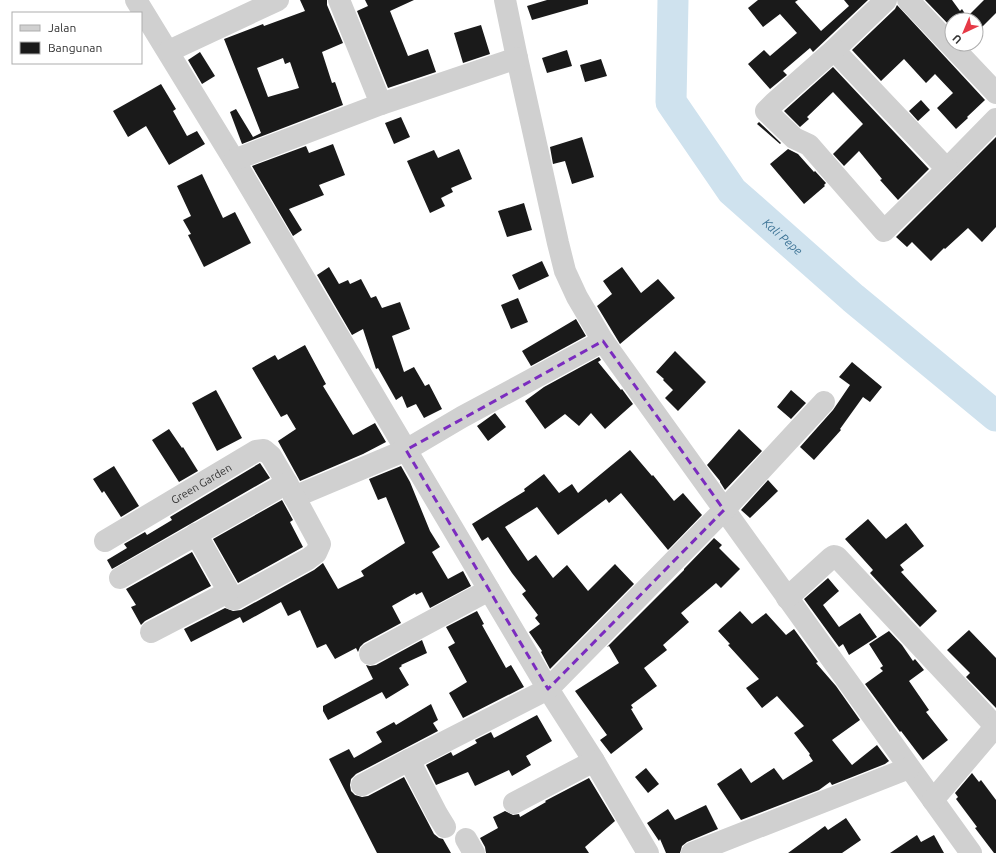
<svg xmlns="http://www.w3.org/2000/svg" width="996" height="853" viewBox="0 0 996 853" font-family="Ubuntu,sans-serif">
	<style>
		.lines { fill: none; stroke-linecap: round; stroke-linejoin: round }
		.river { stroke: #cfe2ee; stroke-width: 31 }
		.building { fill: #1a1a1a; fill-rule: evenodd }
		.minor { stroke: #d0d0d0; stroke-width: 22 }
		.marked { fill: none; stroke: #7b2cbf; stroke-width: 3; stroke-dasharray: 8 5; stroke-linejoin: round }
		.labels { text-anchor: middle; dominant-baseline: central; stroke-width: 4; stroke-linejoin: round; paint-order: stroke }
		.street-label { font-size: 11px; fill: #333; stroke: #fff }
		.water-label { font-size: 12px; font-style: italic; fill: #3f7597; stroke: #fff }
	</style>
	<rect width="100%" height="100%" fill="#fff"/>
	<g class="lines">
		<!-- river -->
		<path class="river" id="s1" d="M 673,0 L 671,102 L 732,191 L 853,298 L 996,416"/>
	</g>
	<!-- building -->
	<path class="building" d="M 300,0 L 327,0 L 327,5 L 343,43 L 322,52 L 332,83 L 335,82 L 343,105 L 242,144 L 230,112 L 236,109 L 253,137 L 261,133 L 224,39 L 263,24 L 264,26 L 305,11 ZM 283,58 L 285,64 L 290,62 L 299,88 L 268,97 L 257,68 Z
		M 365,0 L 414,0 L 390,11 L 408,56 L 428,49 L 436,72 L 388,88 L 357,11 L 368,6 Z
		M 547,0 L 588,0 L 588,4 L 532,20 L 527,6 Z
		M 758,0 L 798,0 L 795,2 L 821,31 L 849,6 L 844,0 L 868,0 L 813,52 L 810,48 L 783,71 L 787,75 L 770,89 L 748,64 L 764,50 L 770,56 L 797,33 L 780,14 L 763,27 L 748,8 Z
		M 925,0 L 952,0 L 960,11 L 962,9 L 967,17 L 984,0 L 996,0 L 996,13 L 979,30 L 981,32 L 976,37 L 976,20 L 952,20 L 952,28 Z
		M 897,5 L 985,100 L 967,117 L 968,118 L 956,129 L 937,108 L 953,93 L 935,74 L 926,83 L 904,59 L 881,81 L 852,50 L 895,9 Z
		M 481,25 L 490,54 L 463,63 L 454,33 Z
		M 567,50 L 572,66 L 547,73 L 542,58 Z
		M 200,52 L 215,76 L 202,84 L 188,60 Z
		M 601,59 L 607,76 L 585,82 L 580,65 Z
		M 833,67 L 929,169 L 898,200 L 880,180 L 882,179 L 859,151 L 844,166 L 833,154 L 863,124 L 833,92 L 807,117 L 809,119 L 800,127 L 784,111 Z
		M 161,84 L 176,109 L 173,111 L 187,136 L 197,131 L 205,144 L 169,165 L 146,126 L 128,137 L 113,111 Z
		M 921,100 L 930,110 L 918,121 L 909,111 Z
		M 401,117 L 410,137 L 394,144 L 385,123 Z
		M 759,122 L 781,143 L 780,144 L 757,124 Z
		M 582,137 L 594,177 L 572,184 L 565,161 L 553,164 L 550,147 Z
		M 996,137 L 996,227 L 982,242 L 968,228 L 945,249 L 944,248 L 931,261 L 912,242 L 907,247 L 896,237 Z
		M 333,144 L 345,175 L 319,185 L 324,195 L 289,209 L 302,230 L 293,236 L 252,166 L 306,146 L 309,153 Z
		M 459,149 L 472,179 L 451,188 L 453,192 L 441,198 L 445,206 L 430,213 L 407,161 L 434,150 L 438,158 Z
		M 788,149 L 798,154 L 814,172 L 815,171 L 826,183 L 824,185 L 825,186 L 804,204 L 770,164 Z
		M 202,174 L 223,218 L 235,212 L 251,243 L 204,267 L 188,235 L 191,234 L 183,220 L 191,216 L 177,186 Z
		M 524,203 L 532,230 L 507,237 L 498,211 Z
		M 542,261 L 549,276 L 519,290 L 512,275 Z
		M 329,267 L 339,284 L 348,280 L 350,284 L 361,279 L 371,298 L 376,296 L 382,308 L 400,302 L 410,329 L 392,336 L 404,372 L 414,367 L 425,386 L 429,384 L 442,409 L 424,418 L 416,404 L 407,408 L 402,396 L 396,400 L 378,368 L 376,369 L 363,329 L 352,335 L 317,275 Z
		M 622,267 L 641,293 L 658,279 L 675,298 L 620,344 L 597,306 L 612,294 L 603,281 Z
		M 518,298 L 528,322 L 511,329 L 501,305 Z
		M 576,319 L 586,336 L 531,366 L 522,351 Z
		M 305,345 L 326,384 L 323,386 L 353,435 L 375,423 L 386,442 L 363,454 L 300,481 L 278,441 L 296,429 L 287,414 L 281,417 L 252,368 L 275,355 L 278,360 Z
		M 675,351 L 706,382 L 678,411 L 665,398 L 673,390 L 663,380 L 664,379 L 656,372 Z
		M 599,357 L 601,360 L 598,362 L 621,390 L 622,389 L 633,404 L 605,429 L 591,413 L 579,426 L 565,414 L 545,429 L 525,401 L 544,387 Z
		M 852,362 L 882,387 L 870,402 L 863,397 L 840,429 L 841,430 L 814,460 L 800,447 L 833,410 L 850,385 L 839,377 Z
		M 216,390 L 242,438 L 217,451 L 192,403 Z
		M 791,390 L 806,403 L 791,419 L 777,407 Z
		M 495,413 L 506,427 L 488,441 L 477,426 Z
		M 169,429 L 182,448 L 183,447 L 198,471 L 179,482 L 152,440 Z
		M 739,429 L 762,451 L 725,490 L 720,482 L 720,481 L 707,465 Z
		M 630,450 L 652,476 L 653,475 L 674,501 L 683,493 L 702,515 L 668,550 L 621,493 L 609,503 L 606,499 L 558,535 L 537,507 L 505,527 L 528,561 L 536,555 L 553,578 L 567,565 L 588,591 L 615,564 L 634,584 L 550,669 L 541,652 L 542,651 L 529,632 L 540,624 L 535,618 L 538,615 L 522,594 L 526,591 L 512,573 L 488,537 L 482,541 L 472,524 L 525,491 L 524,489 L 544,474 L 559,493 L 572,484 L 578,493 Z
		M 260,463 L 270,478 L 112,569 L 107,560 L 127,548 L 124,544 L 145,532 L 147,535 L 172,520 L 170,517 Z
		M 114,466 L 139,506 L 121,517 L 104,491 L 102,493 L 93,479 Z
		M 401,466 L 410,482 L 430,531 L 440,547 L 432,552 L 448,579 L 463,571 L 471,586 L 430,608 L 422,592 L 416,595 L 415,593 L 392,606 L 401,623 L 364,643 L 360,647 L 358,652 L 356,648 L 335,659 L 326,644 L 317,648 L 300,610 L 288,616 L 281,602 L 243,623 L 240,617 L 191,642 L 184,629 L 225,608 L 233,611 L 241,610 L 314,570 L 323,563 L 338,589 L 364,576 L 361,571 L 405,543 L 386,497 L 378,500 L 369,479 Z
		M 768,480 L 778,491 L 750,518 L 741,510 Z
		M 282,500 L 293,520 L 290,522 L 303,547 L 238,583 L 213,539 Z
		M 868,519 L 886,539 L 906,523 L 924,546 L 900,565 L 904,570 L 901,572 L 937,611 L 920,627 L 870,573 L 873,570 L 845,539 Z
		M 714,538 L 722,545 L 719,548 L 740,569 L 721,588 L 716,583 L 681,613 L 689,622 L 663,645 L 667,650 L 644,668 L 657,686 L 631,705 L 633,708 L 631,709 L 643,729 L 611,754 L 600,740 L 607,735 L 575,691 L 619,663 L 609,646 L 607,647 L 684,570 L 684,569 Z
		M 192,552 L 211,586 L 145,621 L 141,625 L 131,607 L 136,605 L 126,589 Z
		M 828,578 L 839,591 L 823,605 L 839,627 L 860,613 L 877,637 L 849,655 L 843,644 L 839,647 L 804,599 Z
		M 477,611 L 484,624 L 482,625 L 506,668 L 511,665 L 524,687 L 463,718 L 449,693 L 467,682 L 448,647 L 455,643 L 446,627 Z
		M 740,611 L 752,624 L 766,613 L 786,635 L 794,629 L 818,662 L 816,663 L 836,686 L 860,720 L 832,740 L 852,765 L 877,745 L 889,761 L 885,764 L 832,785 L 830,782 L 819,790 L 741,820 L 717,784 L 741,768 L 751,783 L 774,768 L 783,780 L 813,761 L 809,755 L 810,754 L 794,733 L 804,726 L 777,696 L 762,708 L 746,688 L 759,679 L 728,645 L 730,644 L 718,631 Z
		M 969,630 L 996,658 L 996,708 L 966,677 L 970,673 L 947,650 Z
		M 889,631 L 902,645 L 913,661 L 915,659 L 924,670 L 909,681 L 929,710 L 926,712 L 948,740 L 923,760 L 901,731 L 900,732 L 865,684 L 883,671 L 880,668 L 883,666 L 869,644 Z
		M 422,640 L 427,653 L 401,665 L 402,666 L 399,668 L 409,685 L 386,699 L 382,692 L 328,720 L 323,711 L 323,706 L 373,679 L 366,665 L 370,666 L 376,665 Z
		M 431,704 L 438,720 L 433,723 L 438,731 L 356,774 L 351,779 L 350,785 L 351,791 L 355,795 L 362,797 L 368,796 L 404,777 L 434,834 L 439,838 L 443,839 L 451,853 L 377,853 L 329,759 L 349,749 L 354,758 L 382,742 L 376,732 L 394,722 L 396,725 Z
		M 537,715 L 552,741 L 526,756 L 531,765 L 512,776 L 509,770 L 475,786 L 468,772 L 436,785 L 426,765 L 451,752 L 453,756 L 477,743 L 475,740 L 491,732 L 494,738 Z
		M 646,768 L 659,784 L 648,793 L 635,777 Z
		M 972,773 L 979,782 L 981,780 L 996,800 L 996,853 L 994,853 L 975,828 L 977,827 L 956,799 L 958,797 L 955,793 Z
		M 589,778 L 615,821 L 585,847 L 589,853 L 486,853 L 485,847 L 480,838 L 498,828 L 493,817 L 505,811 L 513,815 L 519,814 L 520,817 L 546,802 L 545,801 Z
		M 706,805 L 718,829 L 687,842 L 682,846 L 680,853 L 666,853 L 660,839 L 659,841 L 647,823 L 668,809 L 675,820 Z
		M 846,818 L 861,840 L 842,853 L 788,853 L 825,826 L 828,830 Z
		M 917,835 L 921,842 L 934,835 L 944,853 L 890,853 Z"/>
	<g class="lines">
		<!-- minor -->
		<g class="minor">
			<path d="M 136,0 L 234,160 L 548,689 L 594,761 L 648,853"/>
			<path d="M 339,0 L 381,104"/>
			<path d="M 505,0 L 517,58 L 558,243 L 565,271 L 577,297 L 603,341 L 971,853"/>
			<path d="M 886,0 L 834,50 L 947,169 L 996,119"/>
			<path d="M 908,0 L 996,93"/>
			<path d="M 834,50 L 774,103 L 766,111 L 794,138 L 809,145 L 884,231 L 947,169"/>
			<path d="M 169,51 L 278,0"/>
			<path d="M 234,160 L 381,104 L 517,58"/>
			<path d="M 294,497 L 406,450 L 462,417 L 603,341"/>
			<path id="s2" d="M 105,541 L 256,451 L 264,450 L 271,456 L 287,483 L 320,544 L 316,553 L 308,559 L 235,599 L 233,599 L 196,534"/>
			<path d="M 120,578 L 287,483"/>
			<path d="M 787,598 L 831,558 L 834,556 L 837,557 L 996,727"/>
			<path d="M 151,632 L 228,592"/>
			<path d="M 370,654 L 489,590"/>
			<path d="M 362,785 L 409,760"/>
			<path d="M 933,800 L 995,727"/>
			<path d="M 514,803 L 594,761"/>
			<path d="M 445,827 L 437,814 L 409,760 L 548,689 L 724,510 L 824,402"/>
			<path d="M 466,839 L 474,853"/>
			<path d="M 692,853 L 909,768"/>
		</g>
	</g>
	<!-- marked area -->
	<path class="marked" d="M 603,341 L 724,510 L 548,689 L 406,450 Z"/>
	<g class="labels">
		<!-- street labels -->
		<g class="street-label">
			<text stroke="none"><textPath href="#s2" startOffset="112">Green Garden</textPath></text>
		</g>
		<!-- water labels -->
		<g class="water-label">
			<text stroke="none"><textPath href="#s1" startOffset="278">Kali Pepe</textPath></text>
		</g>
	</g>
	<!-- legend -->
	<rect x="12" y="12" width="130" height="52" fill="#ffffff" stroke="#adadad"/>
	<rect x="20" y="25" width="20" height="6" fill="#d0d0d0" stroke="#adadad"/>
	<text x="48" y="32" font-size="12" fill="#333333">Jalan</text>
	<rect x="20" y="42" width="20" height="12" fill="#1a1a1a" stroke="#adadad"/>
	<text x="48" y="52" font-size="12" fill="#333333">Bangunan</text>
	<!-- north arrow -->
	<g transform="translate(964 32) rotate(224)"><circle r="19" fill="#ffffff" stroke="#adadad"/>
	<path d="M0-3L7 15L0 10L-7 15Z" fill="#e63946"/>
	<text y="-6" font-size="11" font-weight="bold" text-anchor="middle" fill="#333333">U</text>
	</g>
</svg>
